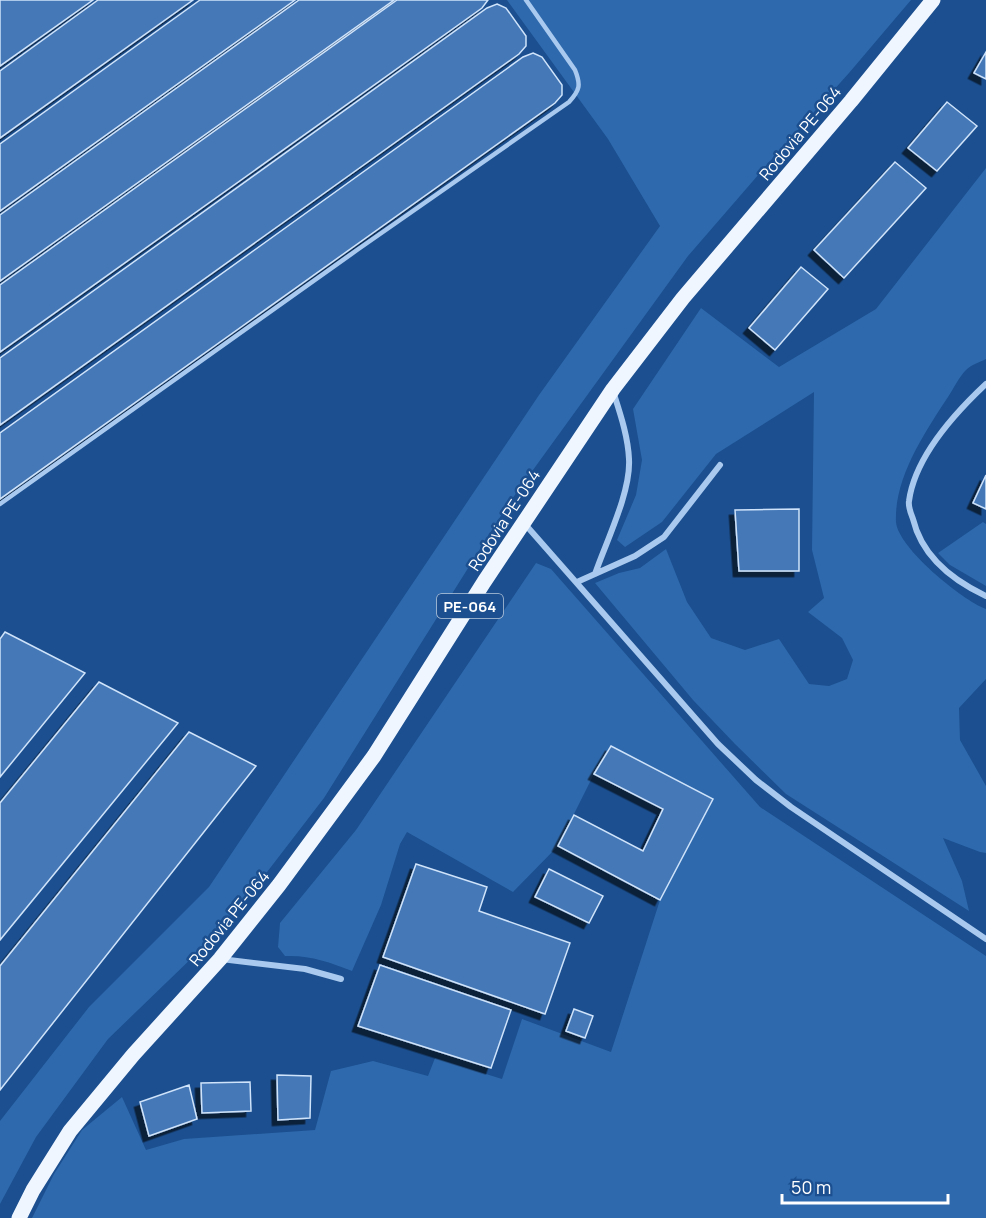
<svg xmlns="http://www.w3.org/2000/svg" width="986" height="1218" viewBox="0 0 986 1218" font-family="Manrope,sans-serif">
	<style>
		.green { fill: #2e69ad }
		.building { fill: #4478b7; stroke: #cfe3fa; stroke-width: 1.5; filter: url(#shadow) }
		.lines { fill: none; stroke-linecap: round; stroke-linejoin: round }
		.service { stroke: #a9c9ee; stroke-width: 4.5 }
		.minor { stroke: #a9c9ee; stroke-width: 6 }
		.primary { stroke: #f0f6ff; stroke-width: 15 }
		.labels { text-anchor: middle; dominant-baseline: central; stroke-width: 5; stroke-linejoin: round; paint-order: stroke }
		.shield { fill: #1b4f8f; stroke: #bbcadd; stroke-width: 1.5 }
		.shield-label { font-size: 15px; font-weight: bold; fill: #fff }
		.street-label { font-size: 16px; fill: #fff; stroke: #1b4f8f }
	</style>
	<defs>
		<filter id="shadow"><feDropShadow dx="-5.5" dy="5.5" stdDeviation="0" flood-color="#0009"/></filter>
	</defs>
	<rect width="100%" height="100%" fill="#1b4f8f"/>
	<!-- green -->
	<path class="green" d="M 507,0 L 911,0 L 849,73 L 778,152 L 688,256 L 507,506 L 324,798 L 227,924 L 108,1039 L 36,1137 L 0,1204 L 0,1121 L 89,1007 L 209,887 L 539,395 L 660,226 L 608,139 Z
		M 986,168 L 986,359 C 980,362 971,365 966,370 C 959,377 954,388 948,397 C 925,432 894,478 896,522 C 898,548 962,600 986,609 L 986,679 L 959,708 L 960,740 L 986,786 L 986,853 L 980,852 L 943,838 L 962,881 L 969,911 L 786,794 L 735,744 L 693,700 L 595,583 L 619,573 L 640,568 L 666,549 L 687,602 L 711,638 L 745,650 L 779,639 L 809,684 L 829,686 L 847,679 L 853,660 L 842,638 L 808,612 L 824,598 L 812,550 L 814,392 L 716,454 L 662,522 L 625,547 L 617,540 L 636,495 L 642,460 L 633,409 L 701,308 L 779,367 L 876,309 Z
		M 983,522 L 986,524 L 986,586 L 950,565 L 938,553 Z
		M 536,563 L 551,569 L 760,807 L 986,956 L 986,1218 L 32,1218 L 54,1174 L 82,1130 L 122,1097 L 146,1150 L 184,1139 L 315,1130 L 331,1071 L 373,1061 L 428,1076 L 435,1058 L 502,1079 L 522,1019 L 611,1052 L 660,900 L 713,799 L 611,746 L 594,774 L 558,846 L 513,892 L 407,832 L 400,844 L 381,905 L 352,971 C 329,962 310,955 285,956 L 278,947 L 280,923 L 356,830 Z"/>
	<!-- building -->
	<path class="building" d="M 0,0 L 93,0 L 0,66 Z
		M 98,0 L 193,0 L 0,138 L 0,71 Z
		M 200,0 L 295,0 L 0,211 L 0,144 Z
		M 299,0 L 394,0 L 0,281 L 0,215 Z
		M 397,0 L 488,0 L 482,8 L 0,352 L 0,285 Z
		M 497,4 L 506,8 L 526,36 L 526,46 L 519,54 L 0,425 L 0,358 L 487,8 Z
		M 986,52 L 986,79 L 974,73 Z
		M 533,53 L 542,57 L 562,85 L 562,95 L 555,103 L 0,499 L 0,433 L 523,57 Z
		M 947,102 L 977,126 L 937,171 L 908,148 Z
		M 895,162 L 926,188 L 844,278 L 814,250 Z
		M 801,267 L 828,289 L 775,350 L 749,328 Z
		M 986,475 L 986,509 L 973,503 Z
		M 799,509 L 799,571 L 739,571 L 735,510 Z
		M 5,632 L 85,673 L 0,777 L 0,639 Z
		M 99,682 L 178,723 L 0,940 L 0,803 Z
		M 189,732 L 256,766 L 0,1090 L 0,966 Z
		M 611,746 L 713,799 L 660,900 L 558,846 L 574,815 L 643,851 L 663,809 L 594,774 Z
		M 416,864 L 487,887 L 479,911 L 570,943 L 545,1014 L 383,957 Z
		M 549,869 L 603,896 L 589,923 L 535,897 Z
		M 380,965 L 511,1010 L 491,1068 L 358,1026 Z
		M 574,1009 L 593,1016 L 585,1038 L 566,1031 Z
		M 277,1075 L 311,1076 L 310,1118 L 278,1120 Z
		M 250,1082 L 251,1111 L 202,1113 L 201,1083 Z
		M 189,1085 L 197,1119 L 149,1136 L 140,1102 Z"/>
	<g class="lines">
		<!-- service -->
		<path class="service" d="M 0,504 L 357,250 L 569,102 C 580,90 581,85 575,70 L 526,0"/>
		<!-- minor -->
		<path class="minor" d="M 986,384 C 955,413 915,457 909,501 C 908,507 911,514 913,519 C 922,557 952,580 986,596
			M 524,523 L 718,744 L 756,780 L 791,807 L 986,939
			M 595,574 C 606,542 631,492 629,459 C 628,436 620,413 613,391
			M 577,582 L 635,556 L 664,537 L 720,465
			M 221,959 L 305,969 L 341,979"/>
		<!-- primary -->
		<path class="primary" d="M 19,1218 L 33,1190 L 70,1131 L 133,1055 L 220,959 L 279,885 L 374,756 L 484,582 L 613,389 L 683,298 L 851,101 L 933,0"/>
	</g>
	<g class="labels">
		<!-- shield labels -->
		<rect class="shield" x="437" y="594" width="66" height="24" rx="4.5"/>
		<g class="shield-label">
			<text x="470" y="606">PE-064</text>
		</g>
		<!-- street labels -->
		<g class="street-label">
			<text transform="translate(800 133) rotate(-50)">Rodovia PE-064</text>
			<text transform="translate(504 520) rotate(-57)">Rodovia PE-064</text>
			<text transform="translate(229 918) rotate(-51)">Rodovia PE-064</text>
		</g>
	</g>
	<!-- scale -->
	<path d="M782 1194v9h166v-9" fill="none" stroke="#ffffff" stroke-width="3"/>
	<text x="791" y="1194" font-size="18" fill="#ffffff" stroke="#1b4f8f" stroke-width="4.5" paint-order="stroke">50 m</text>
</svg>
